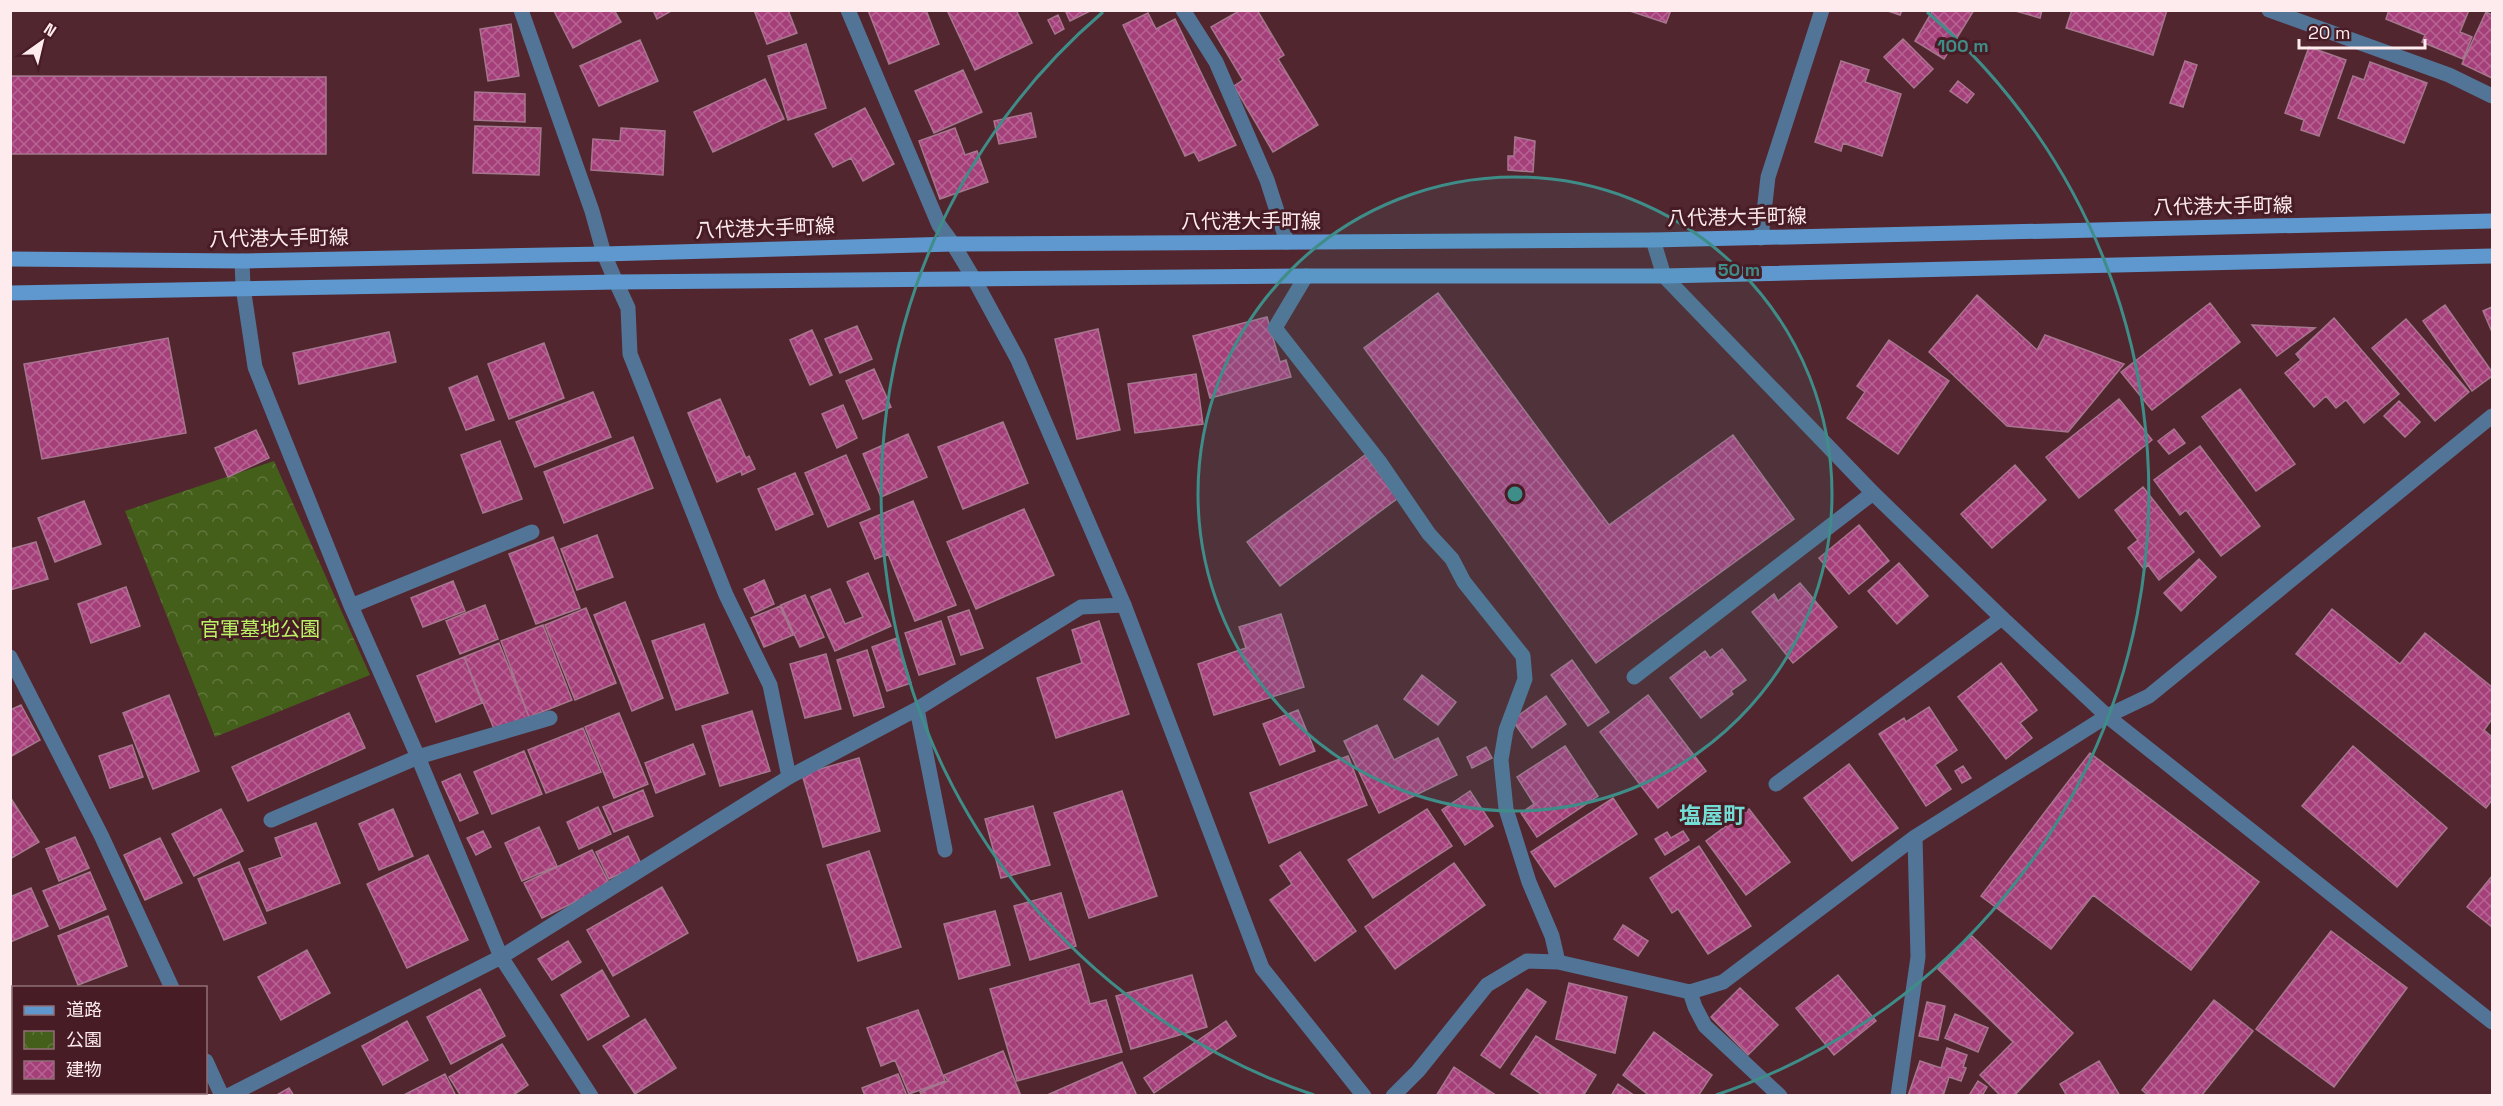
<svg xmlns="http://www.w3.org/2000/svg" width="2503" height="1106" viewBox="0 0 2503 1106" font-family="'Space Grotesk','Noto Sans JP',sans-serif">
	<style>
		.park { fill: url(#park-crowns) }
		.building { fill: url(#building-cross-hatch); stroke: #a6778e; stroke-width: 1.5 }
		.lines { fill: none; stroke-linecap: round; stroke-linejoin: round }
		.service { stroke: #527597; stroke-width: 15 }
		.minor { stroke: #527597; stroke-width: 15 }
		.tertiary { stroke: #527597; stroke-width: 15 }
		.secondary { stroke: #5e98ce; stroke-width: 15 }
		.ring { fill: none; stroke: #3f8d88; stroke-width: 3 }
		.labels { text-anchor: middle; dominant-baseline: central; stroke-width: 6; stroke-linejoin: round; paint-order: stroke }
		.street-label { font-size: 20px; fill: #feebee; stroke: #471c25 }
		.park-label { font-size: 20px; fill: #baf266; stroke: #471c25 }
		.quarter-label { font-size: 22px; font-weight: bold; fill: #73ddd4; stroke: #471c25 }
		.centre { fill: #3f8d88; stroke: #471c25; stroke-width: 3 }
		.ring-label { font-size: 18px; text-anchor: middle; font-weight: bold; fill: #3f8d88; stroke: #471c25; stroke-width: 6; stroke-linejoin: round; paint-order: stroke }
	</style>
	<defs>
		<pattern id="park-crowns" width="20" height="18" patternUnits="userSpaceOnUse" patternTransform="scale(1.5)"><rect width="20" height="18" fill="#445f1a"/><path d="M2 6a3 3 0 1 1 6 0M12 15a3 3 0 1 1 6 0" fill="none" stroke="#60763c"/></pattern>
		<pattern id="building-cross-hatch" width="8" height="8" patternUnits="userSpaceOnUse" patternTransform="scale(1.5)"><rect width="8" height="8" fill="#a53f7a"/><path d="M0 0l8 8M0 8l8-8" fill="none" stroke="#b76494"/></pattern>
	</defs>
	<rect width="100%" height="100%" fill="#52262f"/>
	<!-- park -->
	<path class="park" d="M 274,461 L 370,675 L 215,737 L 125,511 Z"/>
	<!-- building -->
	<path class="building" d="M 614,10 L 621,22 L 573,48 L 554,11 Z
		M 653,10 L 673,10 L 657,19 Z
		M 754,10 L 788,10 L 797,33 L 767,44 Z
		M 868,10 L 926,10 L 939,44 L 889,64 Z
		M 947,10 L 1016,10 L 1032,43 L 975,70 Z
		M 1065,10 L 1092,10 L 1070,21 Z
		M 1257,10 L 1284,55 L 1278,59 L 1318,125 L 1273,152 L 1234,86 L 1243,80 L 1211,27 L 1239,11 Z
		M 1627,10 L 1671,10 L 1666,23 Z
		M 1885,10 L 1902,10 L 1900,15 Z
		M 1933,10 L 1974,10 L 1944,59 L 1915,41 Z
		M 2012,10 L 2042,10 L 2040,18 Z
		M 2072,10 L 2167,10 L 2153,55 L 2066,28 Z
		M 2389,10 L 2469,10 L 2460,32 L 2472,37 L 2463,59 L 2422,42 L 2425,35 L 2386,19 Z
		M 2486,12 L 2492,15 L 2492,78 L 2462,64 Z
		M 1148,13 L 1156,29 L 1175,19 L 1236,145 L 1199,161 L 1194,152 L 1185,156 L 1123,25 Z
		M 1058,15 L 1064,29 L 1055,34 L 1048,20 Z
		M 511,24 L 519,76 L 488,81 L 480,29 Z
		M 1903,39 L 1933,69 L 1914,88 L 1884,57 Z
		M 640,40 L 658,81 L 599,106 L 580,66 Z
		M 806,44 L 826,108 L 788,120 L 768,56 Z
		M 2309,47 L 2346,60 L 2319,136 L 2301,130 L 2304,120 L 2285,113 Z
		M 1841,61 L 1869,70 L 1865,82 L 1901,94 L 1882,156 L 1843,143 L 1841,151 L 1815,142 Z
		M 2185,61 L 2197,65 L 2183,107 L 2170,103 Z
		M 2370,62 L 2427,83 L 2404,143 L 2338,118 L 2353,76 L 2364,80 Z
		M 963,70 L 982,112 L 934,133 L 915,91 Z
		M 10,76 L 326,77 L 326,154 L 10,154 Z
		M 765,79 L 784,119 L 713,152 L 694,112 Z
		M 1958,81 L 1974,94 L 1967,103 L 1950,91 Z
		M 475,92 L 525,94 L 525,122 L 474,120 Z
		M 865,108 L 894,164 L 863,181 L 851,158 L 833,167 L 815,134 Z
		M 1031,113 L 1036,137 L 999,144 L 994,121 Z
		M 475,126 L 541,128 L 539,175 L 473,173 Z
		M 621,128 L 665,131 L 663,175 L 591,170 L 593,139 L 620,141 Z
		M 955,128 L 965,155 L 977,151 L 988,182 L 940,199 L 919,141 Z
		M 1515,137 L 1535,141 L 1533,172 L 1508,170 L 1508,156 L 1514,156 Z
		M 1438,293 L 1609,525 L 1733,435 L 1794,519 L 1596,663 L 1364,348 Z
		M 1977,295 L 2037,350 L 2045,335 L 2124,364 L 2068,432 L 2007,426 L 1929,352 Z
		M 2210,303 L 2240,342 L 2152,410 L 2121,372 Z
		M 2445,305 L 2492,372 L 2492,376 L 2472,391 L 2423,321 Z
		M 2492,307 L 2492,332 L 2483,311 Z
		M 1267,317 L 1280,362 L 1286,360 L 1291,377 L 1210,398 L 1193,336 Z
		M 2334,318 L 2399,394 L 2364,423 L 2346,400 L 2336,408 L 2326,396 L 2314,407 L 2285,373 L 2301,360 L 2296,354 Z
		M 2406,319 L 2469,392 L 2435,421 L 2372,348 Z
		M 2252,325 L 2315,328 L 2277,356 Z
		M 857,326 L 872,359 L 840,373 L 825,339 Z
		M 1098,329 L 1120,430 L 1077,439 L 1055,339 Z
		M 812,330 L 832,375 L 810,385 L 790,340 Z
		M 389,332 L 396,362 L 299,384 L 293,353 Z
		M 168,338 L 186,433 L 42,459 L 24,364 Z
		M 1889,340 L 1949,381 L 1898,454 L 1847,418 L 1865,392 L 1857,386 Z
		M 544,343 L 564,398 L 509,419 L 488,364 Z
		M 874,369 L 891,407 L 863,419 L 846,381 Z
		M 1196,374 L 1203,424 L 1135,433 L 1128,384 Z
		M 477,376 L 494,420 L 466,430 L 449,388 Z
		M 2240,389 L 2295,464 L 2256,491 L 2202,417 Z
		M 593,392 L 611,437 L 535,467 L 516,422 Z
		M 720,399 L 746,458 L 749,456 L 755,469 L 742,475 L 741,471 L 717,482 L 688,413 Z
		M 2119,399 L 2152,440 L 2079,498 L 2046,457 Z
		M 2399,401 L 2420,422 L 2405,437 L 2384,416 Z
		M 843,405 L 857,438 L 837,448 L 822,414 Z
		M 1003,422 L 1028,483 L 963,509 L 938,447 Z
		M 2174,429 L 2185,443 L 2169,454 L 2158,441 Z
		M 256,430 L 269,458 L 228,477 L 215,448 Z
		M 908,434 L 927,477 L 881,497 L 863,454 Z
		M 633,437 L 653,488 L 564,523 L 544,472 Z
		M 500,441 L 522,499 L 483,513 L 461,455 Z
		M 2200,446 L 2260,526 L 2221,556 L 2186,510 L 2180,515 L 2154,480 Z
		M 846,455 L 870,509 L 828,527 L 805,473 Z
		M 1365,455 L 1398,498 L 1280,586 L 1247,542 Z
		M 2015,465 L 2046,500 L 1992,548 L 1961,514 Z
		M 795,473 L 813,514 L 776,530 L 758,489 Z
		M 2143,487 L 2194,552 L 2159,580 L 2148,565 L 2144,569 L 2128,548 L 2138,540 L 2115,510 Z
		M 84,501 L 101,544 L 55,562 L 38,518 Z
		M 913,501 L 956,605 L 915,621 L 888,554 L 875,559 L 860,523 Z
		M 1024,509 L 1054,575 L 976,609 L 947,542 Z
		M 1859,525 L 1889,561 L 1849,594 L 1819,558 Z
		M 597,535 L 613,577 L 577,590 L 561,549 Z
		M 553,537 L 580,608 L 536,624 L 509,554 Z
		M 36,542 L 48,579 L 10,590 L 10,549 Z
		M 2199,559 L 2216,577 L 2181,611 L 2164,593 Z
		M 1899,563 L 1928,596 L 1897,624 L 1868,591 Z
		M 868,573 L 891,626 L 835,651 L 811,597 L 830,589 L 845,624 L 863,617 L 847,582 Z
		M 764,580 L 774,604 L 755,613 L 744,589 Z
		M 453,581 L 465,611 L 423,627 L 411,598 Z
		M 1800,583 L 1837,627 L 1793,663 L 1752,612 L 1774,594 L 1778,601 Z
		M 126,587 L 140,626 L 91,643 L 78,604 Z
		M 805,595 L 824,637 L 800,647 L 781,605 Z
		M 625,602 L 663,698 L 632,711 L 594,615 Z
		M 485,605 L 498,639 L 460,654 L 446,621 Z
		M 780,606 L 793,635 L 764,647 L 751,618 Z
		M 586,608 L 616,683 L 575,700 L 545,625 Z
		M 2332,609 L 2400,664 L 2425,633 L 2492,687 L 2492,719 L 2484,730 L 2492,737 L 2492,800 L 2486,808 L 2296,654 Z
		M 969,610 L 983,648 L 961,655 L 948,617 Z
		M 1281,614 L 1304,687 L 1214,715 L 1198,664 L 1246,648 L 1239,627 Z
		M 941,621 L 955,664 L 919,675 L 905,633 Z
		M 1099,621 L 1129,714 L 1056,738 L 1037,678 L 1082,663 L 1072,630 Z
		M 704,624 L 728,693 L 676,710 L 652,641 Z
		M 543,625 L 572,700 L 529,717 L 501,641 Z
		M 897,638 L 911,683 L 887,691 L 872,647 Z
		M 499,643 L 529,717 L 495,731 L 464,657 Z
		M 1722,649 L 1746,680 L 1731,691 L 1733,694 L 1701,718 L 1670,678 L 1705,651 L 1710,658 Z
		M 867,650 L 884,707 L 854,716 L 837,660 Z
		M 826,654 L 841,709 L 805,718 L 790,664 Z
		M 464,657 L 482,703 L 436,722 L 417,676 Z
		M 1572,660 L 1609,712 L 1588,726 L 1551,675 Z
		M 2001,663 L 2037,710 L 2020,723 L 2032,738 L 2006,759 L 1958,697 Z
		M 1422,675 L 1456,702 L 1438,725 L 1404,699 Z
		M 169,695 L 199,771 L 153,789 L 123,713 Z
		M 1648,695 L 1706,771 L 1658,808 L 1600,732 Z
		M 1546,696 L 1566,724 L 1532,748 L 1512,720 Z
		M 21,705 L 40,740 L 10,757 L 10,710 Z
		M 1929,707 L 1957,750 L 1935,765 L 1951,789 L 1926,806 L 1879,734 L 1904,718 L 1906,722 Z
		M 1298,710 L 1315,751 L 1280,765 L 1263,724 Z
		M 752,711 L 770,771 L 720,786 L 702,726 Z
		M 349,713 L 365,748 L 248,801 L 232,767 Z
		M 619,713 L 648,784 L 614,798 L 585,727 Z
		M 1377,725 L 1394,760 L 1438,738 L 1457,775 L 1379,813 L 1344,741 Z
		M 583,728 L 601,772 L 546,793 L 528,750 Z
		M 693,744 L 705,774 L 656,793 L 645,763 Z
		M 132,745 L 143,777 L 110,788 L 99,756 Z
		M 1565,746 L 1598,796 L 1537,837 L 1521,813 L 1534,804 L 1517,777 Z
		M 2353,746 L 2447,828 L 2397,887 L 2302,806 Z
		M 1486,747 L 1492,758 L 1472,768 L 1467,757 Z
		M 524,751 L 542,794 L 492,814 L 474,772 Z
		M 2090,753 L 2259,882 L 2191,970 L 2093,895 L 2051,949 L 1981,896 Z
		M 1348,756 L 1367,805 L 1269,843 L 1250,793 Z
		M 859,758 L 880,831 L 823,847 L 802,774 Z
		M 1849,764 L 1898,828 L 1852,861 L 1804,798 Z
		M 1963,766 L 1971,778 L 1962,783 L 1955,771 Z
		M 460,774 L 478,813 L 460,821 L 442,782 Z
		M 643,790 L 653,816 L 614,832 L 603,807 Z
		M 1122,791 L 1157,896 L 1089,918 L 1054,813 Z
		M 1470,791 L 1493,826 L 1465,845 L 1442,810 Z
		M 10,797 L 39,842 L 10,859 Z
		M 1613,798 L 1637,834 L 1555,887 L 1531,852 Z
		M 1033,806 L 1050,865 L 1001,878 L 985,819 Z
		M 598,807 L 611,834 L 579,849 L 567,822 Z
		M 221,809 L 243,851 L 194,876 L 172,834 Z
		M 393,809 L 413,856 L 379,870 L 359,824 Z
		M 1427,809 L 1452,846 L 1373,898 L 1348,860 Z
		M 1749,809 L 1790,862 L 1746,895 L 1706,841 Z
		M 316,823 L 340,883 L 267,911 L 249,869 L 282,857 L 275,838 Z
		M 539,827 L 557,866 L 522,881 L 505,843 Z
		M 483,831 L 491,847 L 476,855 L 467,838 Z
		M 1683,831 L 1689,840 L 1665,855 L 1655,839 L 1667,832 L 1671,838 Z
		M 628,836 L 641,864 L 609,879 L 596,852 Z
		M 75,837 L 89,868 L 59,881 L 46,849 Z
		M 160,838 L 182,883 L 145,900 L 124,855 Z
		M 1699,846 L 1751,926 L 1708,954 L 1678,909 L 1672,913 L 1650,878 Z
		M 592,850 L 610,885 L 542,918 L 524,883 Z
		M 869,851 L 901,947 L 858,961 L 827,865 Z
		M 1300,852 L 1356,931 L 1315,961 L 1270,900 L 1292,884 L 1280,866 Z
		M 428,855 L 468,940 L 407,968 L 367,884 Z
		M 239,862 L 266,923 L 224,940 L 198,879 Z
		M 1454,863 L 1485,905 L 1395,969 L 1365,927 Z
		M 90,872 L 106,909 L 60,929 L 43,891 Z
		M 2492,876 L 2492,927 L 2467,907 Z
		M 662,887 L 688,933 L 613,976 L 587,930 Z
		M 31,888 L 48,926 L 10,942 L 10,897 Z
		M 1061,893 L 1076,946 L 1030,960 L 1014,906 Z
		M 995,911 L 1010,965 L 959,979 L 944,924 Z
		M 108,916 L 127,966 L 78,985 L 58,936 Z
		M 1623,925 L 1648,941 L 1638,956 L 1614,939 Z
		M 2331,931 L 2407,988 L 2334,1087 L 2256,1029 Z
		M 1971,935 L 2073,1033 L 2014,1096 L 2001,1096 L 1980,1075 L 2013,1042 L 1938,969 Z
		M 568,941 L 581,962 L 552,980 L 538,959 Z
		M 307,950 L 330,993 L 281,1020 L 258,977 Z
		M 1079,964 L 1090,1004 L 1106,1000 L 1122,1052 L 1017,1081 L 990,989 Z
		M 602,970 L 629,1016 L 588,1040 L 561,995 Z
		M 1192,975 L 1207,1027 L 1131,1049 L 1116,996 Z
		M 1838,975 L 1876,1021 L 1834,1055 L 1796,1008 Z
		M 1569,983 L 1627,997 L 1615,1053 L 1556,1039 Z
		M 1740,988 L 1778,1025 L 1748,1055 L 1711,1017 Z
		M 480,989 L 505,1036 L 451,1064 L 427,1017 Z
		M 1527,989 L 1546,1002 L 1500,1068 L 1481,1055 Z
		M 2214,1000 L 2253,1031 L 2201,1096 L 2149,1096 L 2142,1090 Z
		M 1927,1002 L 1945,1006 L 1938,1040 L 1919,1036 Z
		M 918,1010 L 945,1081 L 909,1094 L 895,1060 L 881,1066 L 867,1028 Z
		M 1955,1014 L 1988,1028 L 1978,1052 L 1945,1038 Z
		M 645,1019 L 676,1068 L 635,1094 L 603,1046 Z
		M 407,1021 L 428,1060 L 383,1085 L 362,1046 Z
		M 1226,1021 L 1236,1036 L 1154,1093 L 1144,1078 Z
		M 1654,1032 L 1712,1075 L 1698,1096 L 1650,1096 L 1623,1075 Z
		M 1536,1036 L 1596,1075 L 1583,1096 L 1544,1096 L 1511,1074 Z
		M 14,1043 L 14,1083 L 10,1074 L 10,1044 Z
		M 502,1044 L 528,1085 L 512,1096 L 461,1096 L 449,1077 Z
		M 1947,1048 L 1967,1055 L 1963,1067 L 1966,1068 L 1961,1081 L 1949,1077 L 1943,1096 L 1908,1096 L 1920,1061 L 1941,1068 Z
		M 1003,1051 L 1021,1096 L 922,1096 L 920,1092 L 948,1081 L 944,1075 Z
		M 2099,1061 L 2120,1096 L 2067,1096 L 2060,1084 Z
		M 1122,1062 L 1137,1096 L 1045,1096 Z
		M 1454,1067 L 1497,1096 L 1436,1096 Z
		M 445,1074 L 456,1096 L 402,1096 Z
		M 898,1074 L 907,1096 L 865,1096 L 862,1088 Z
		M 1978,1081 L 1987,1087 L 1982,1096 L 1972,1096 L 1970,1094 Z
		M 1618,1084 L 1635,1096 L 1611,1096 Z
		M 289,1088 L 294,1096 L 275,1096 Z
		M 86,1092 L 133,1092 L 133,1096 L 86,1096 Z"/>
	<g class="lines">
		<!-- service -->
		<path class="service" d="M 616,282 L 628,308 L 630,354 L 726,595 L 770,685 L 789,777
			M 1634,677 L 1873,493
			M 1776,784 L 2002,618"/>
		<!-- minor -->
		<path class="minor" d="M 521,10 L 592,211 L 604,254 L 616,282
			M 848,10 L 939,225 L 953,244
			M 1183,10 L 1216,62 L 1267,180 L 1287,242
			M 2269,10 L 2449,75 L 2492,96
			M 1761,238 L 1768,177 L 1822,10
			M 1653,240 L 1664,276 L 1873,493 L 2002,618 L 2107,716 L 2492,1022
			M 242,261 L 243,287 L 255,367 L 351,606 L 418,757 L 501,957 L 591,1096
			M 1306,276 L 1275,328 L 1379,461 L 1429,534 L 1452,559 L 1464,582 L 1523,656 L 1525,679 L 1506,730 L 1501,760 L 1506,809 L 1529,882 L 1552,936 L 1558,962
			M 351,606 L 532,532
			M 10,657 L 101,835 L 172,988
			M 917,709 L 945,850
			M 271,820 L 418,757 L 550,718
			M 1690,992 L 1695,1007 L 1705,1026 L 1780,1096
			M 206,1061 L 222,1096
			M 228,1096 L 501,957 L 789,777 L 917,709 L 1081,607 L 1124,605
			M 1393,1096 L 1418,1071 L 1487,985 L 1527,961 L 1558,962 L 1690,992 L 1723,982 L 1915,837 L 2107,716 L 2149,696 L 2492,416
			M 1898,1096 L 1918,957 L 1915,837"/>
		<!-- tertiary -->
		<path class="tertiary" d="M 953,244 L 974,279 L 1018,360 L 1124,605 L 1262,968 L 1364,1096"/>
		<!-- secondary -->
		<path class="secondary" d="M 10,259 L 242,261 L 604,254 L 953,244 L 1653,240 L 2492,221
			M 10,293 L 616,282 L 1306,276 L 1664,276 L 2492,256"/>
	</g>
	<!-- distance rings -->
	<circle cx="1515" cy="494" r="317" fill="#3f8d88" fill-opacity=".12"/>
	<g class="ring">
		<circle cx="1515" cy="494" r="317"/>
		<path d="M1314 1095A634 634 0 0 1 1103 12M1927 12A634 634 0 0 1 1716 1095"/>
	</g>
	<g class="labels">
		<!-- street labels -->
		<g class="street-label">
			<text transform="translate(2223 206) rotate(-1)">八代港大手町線</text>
			<text transform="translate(1737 217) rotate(-1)">八代港大手町線</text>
			<text x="1251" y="221">八代港大手町線</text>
			<text transform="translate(765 228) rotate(-2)">八代港大手町線</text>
			<text transform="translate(279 238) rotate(-1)">八代港大手町線</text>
		</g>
		<!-- park labels -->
		<g class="park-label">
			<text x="260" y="629">官軍墓地公園</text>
		</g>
		<!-- quarter labels -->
		<g class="quarter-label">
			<text x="1712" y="815">塩屋町</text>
		</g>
	</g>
	<circle cx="1515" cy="494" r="9" class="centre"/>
	<g class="ring-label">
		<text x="1963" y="52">100 m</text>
		<text x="1739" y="276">50 m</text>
	</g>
	<!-- border -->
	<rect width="2503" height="1106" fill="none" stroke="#feebee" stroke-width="24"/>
	<!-- legend -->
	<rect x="12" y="986" width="195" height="108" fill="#471c25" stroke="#906f75" stroke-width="1.5"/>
	<rect x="24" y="1006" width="30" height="9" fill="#5e98ce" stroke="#906f75" stroke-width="1.5"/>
	<text x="66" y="1016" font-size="18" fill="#feebee">道路</text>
	<rect x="24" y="1031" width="30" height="18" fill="url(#park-crowns)" stroke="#906f75" stroke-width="1.5"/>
	<text x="66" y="1046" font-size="18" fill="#feebee">公園</text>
	<rect x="24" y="1061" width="30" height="18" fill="url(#building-cross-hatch)" stroke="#906f75" stroke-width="1.5"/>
	<text x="66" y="1076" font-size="18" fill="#feebee">建物</text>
	<!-- north arrow -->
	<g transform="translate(42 42) rotate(34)" stroke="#471c25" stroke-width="4.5" paint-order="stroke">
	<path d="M0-4.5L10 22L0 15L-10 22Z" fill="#feebee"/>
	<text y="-9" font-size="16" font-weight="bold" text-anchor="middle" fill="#feebee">N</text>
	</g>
	<!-- scale -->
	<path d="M2299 39v9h126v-9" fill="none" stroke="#feebee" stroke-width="3"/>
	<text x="2308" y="39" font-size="18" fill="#feebee" stroke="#471c25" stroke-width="4.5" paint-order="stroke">20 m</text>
</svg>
